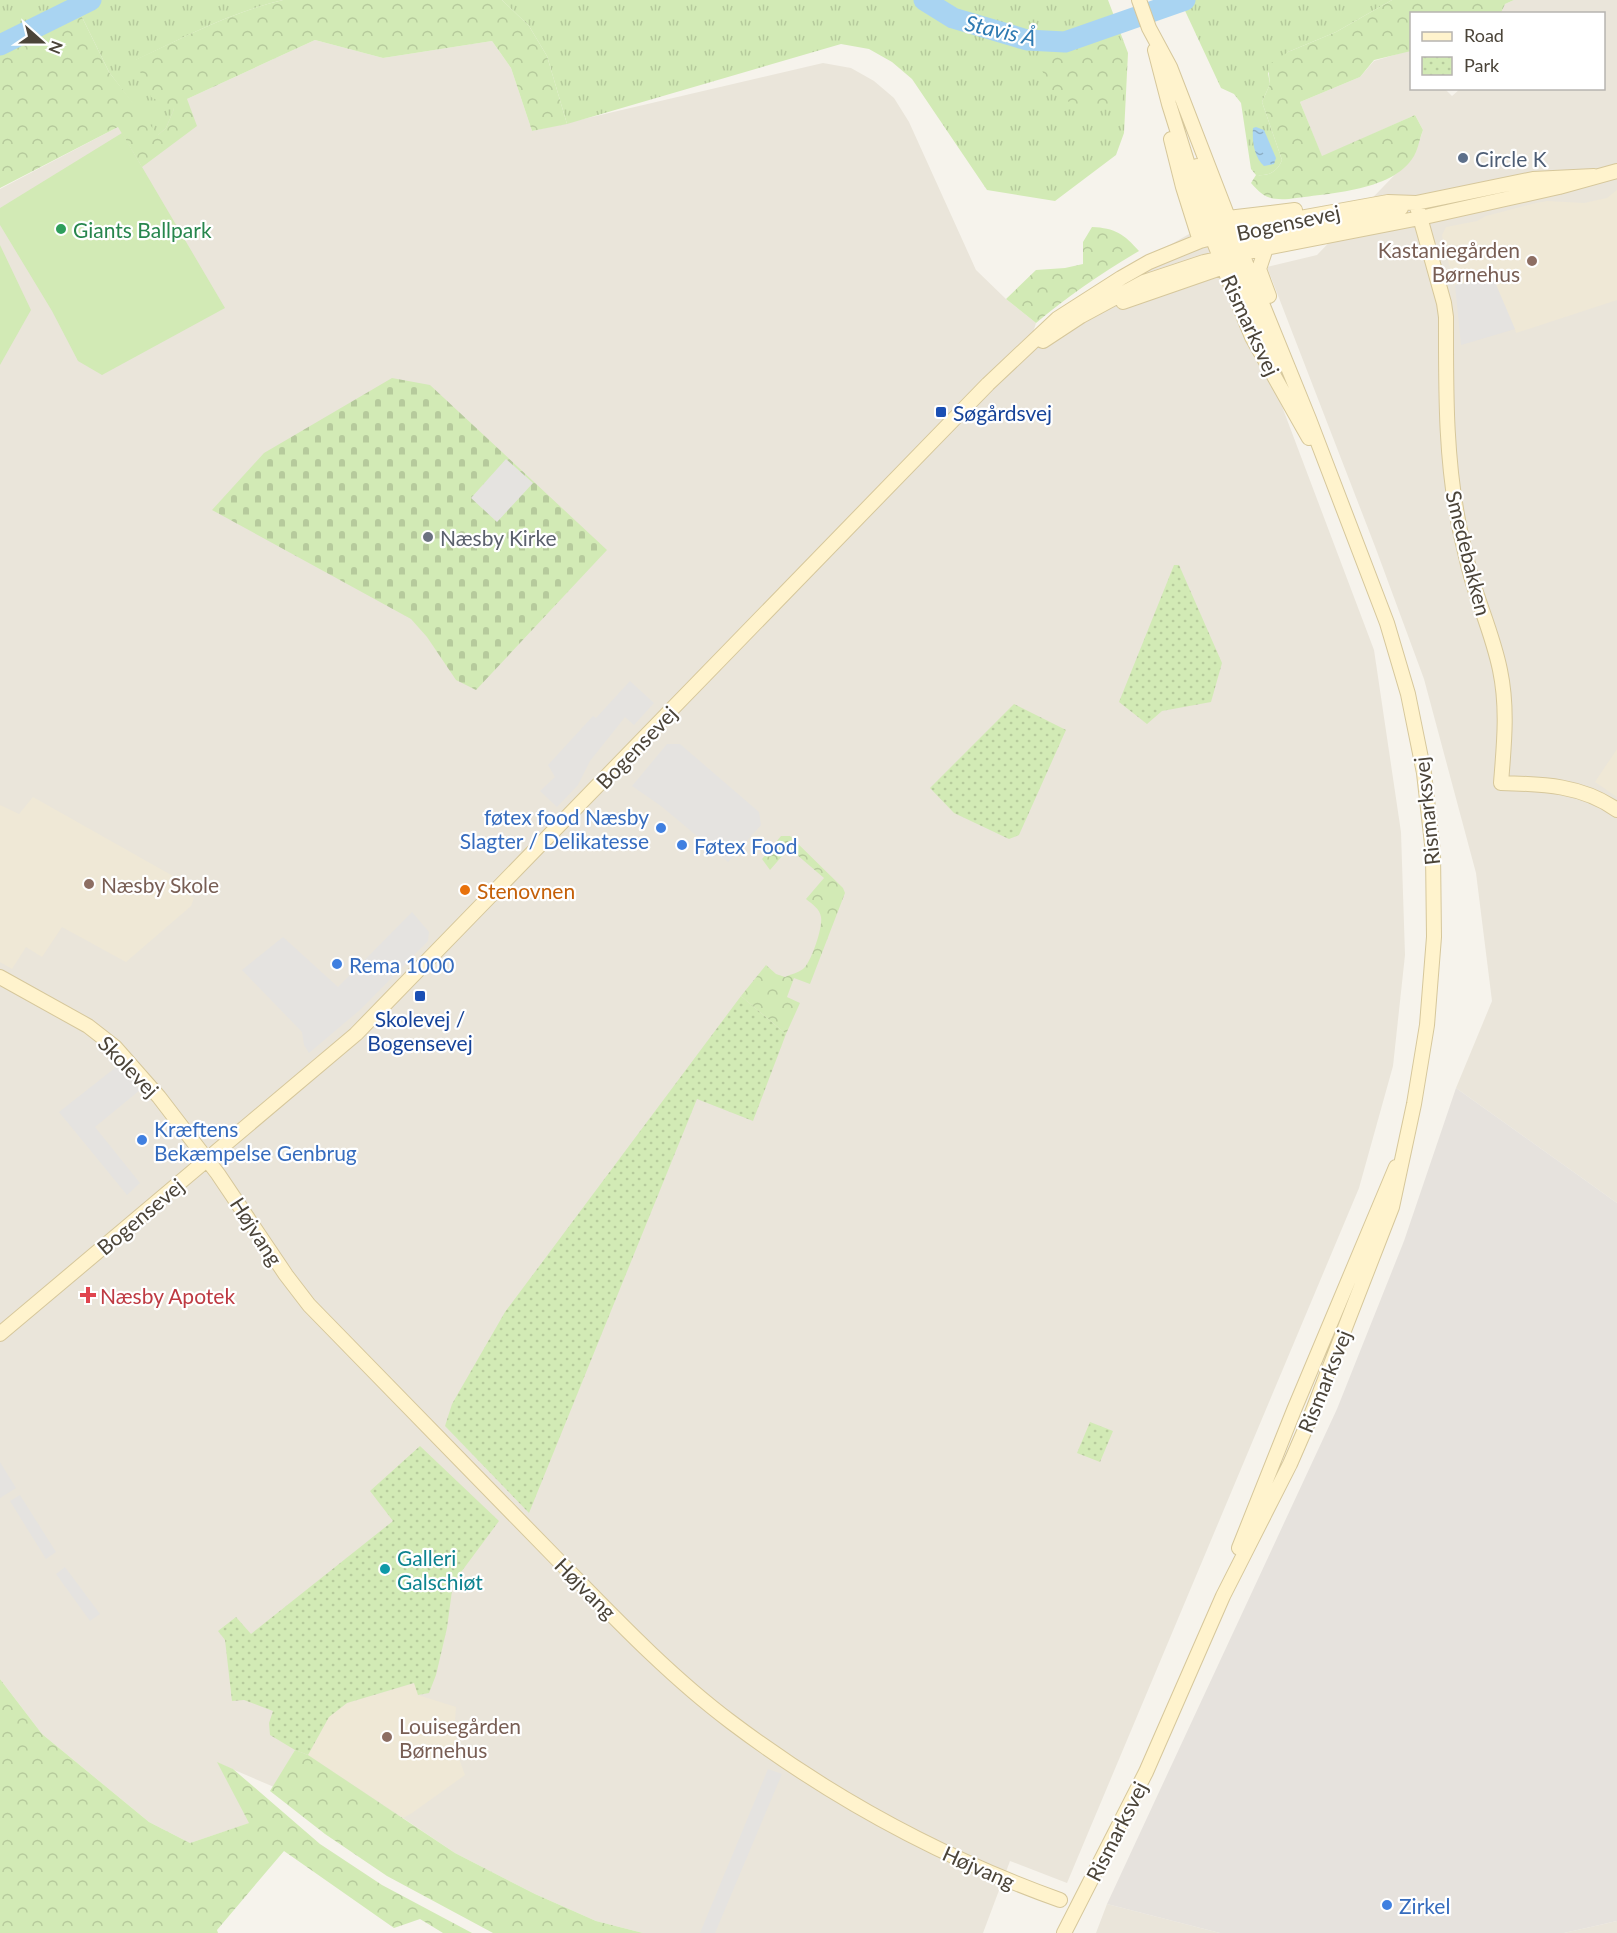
<svg xmlns="http://www.w3.org/2000/svg" width="1617" height="1933" viewBox="0 0 1617 1933" font-family="Lato,sans-serif">
	<style>
		.residential { fill: #eae5da }
		.industrial { fill: #e6e2dd }
		.education { fill: #efe8d6 }
		.grass { fill: url(#grass-tufts) }
		.forest { fill: url(#forest-crowns) }
		.cemetery { fill: url(#cemetery-stones) }
		.park { fill: url(#park-dots) }
		.pitch { fill: #d2eab5 }
		.parking { fill: #e5e3e0 }
		.water { fill: url(#water-ripples) }
		.lines { fill: none; stroke-linecap: round; stroke-linejoin: round }
		.river { stroke: #a9d4f2; stroke-width: 21 }
		.secondary-casing { stroke: #d6c79b; stroke-width: 16 }
		.secondary { stroke: #fff3cd; stroke-width: 14 }
		.service-dot { fill: #5c6f8a; stroke: #fff; stroke-width: 2 }
		.leisure-dot { fill: #2e9e5b; stroke: #fff; stroke-width: 2 }
		.education-dot { fill: #8d6e63; stroke: #fff; stroke-width: 2 }
		.transit-dot { fill: #1a4fb4; stroke: #fff; stroke-width: 2 }
		.worship-dot { fill: #6b7280; stroke: #fff; stroke-width: 2 }
		.shop-dot { fill: #3f7fe0; stroke: #fff; stroke-width: 2 }
		.food-dot { fill: #e8710a; stroke: #fff; stroke-width: 2 }
		.health-dot { fill: #e0444e; stroke: #fff; stroke-width: 2 }
		.culture-dot { fill: #0f9aa8; stroke: #fff; stroke-width: 2 }
		.labels { text-anchor: middle; dominant-baseline: central; stroke-width: 4.5; stroke-linejoin: round; paint-order: stroke }
		.service-label { font-size: 21px; fill: #4e5e75; stroke: #fff; text-anchor: start }
		.street-label { font-size: 21px; fill: #4b4439; stroke: #fff }
		.leisure-label { font-size: 21px; fill: #27864d; stroke: #fff; text-anchor: start }
		.education-label { font-size: 21px; fill: #785e54; stroke: #fff; text-anchor: start }
		.transit-label { font-size: 21px; fill: #164399; stroke: #fff; text-anchor: start }
		.worship-label { font-size: 21px; fill: #5b616d; stroke: #fff; text-anchor: start }
		.shop-label { font-size: 21px; fill: #366cbe; stroke: #fff; text-anchor: start }
		.food-label { font-size: 21px; fill: #c56008; stroke: #fff; text-anchor: start }
		.health-label { font-size: 21px; fill: #be3a42; stroke: #fff; text-anchor: start }
		.culture-label { font-size: 21px; fill: #0d838f; stroke: #fff; text-anchor: start }
		.water-label { font-size: 22px; font-style: italic; fill: #2e7ab2; stroke: #fff }
	</style>
	<defs>
		<pattern id="grass-tufts" width="24" height="20" patternUnits="userSpaceOnUse" patternTransform="scale(1.5)"><rect width="24" height="20" fill="#d2eab5"/><path d="M3 7l-1-3M5 7V3M7 7l1-3M15 17l-1-3M17 17v-4M19 17l1-3" fill="none" stroke="#b6ca9c"/></pattern>
		<pattern id="forest-crowns" width="20" height="18" patternUnits="userSpaceOnUse" patternTransform="scale(1.5)"><rect width="20" height="18" fill="#d2eab5"/><path d="M2 6a3 3 0 1 1 6 0M12 15a3 3 0 1 1 6 0" fill="none" stroke="#b6ca9c"/></pattern>
		<pattern id="cemetery-stones" width="16" height="16" patternUnits="userSpaceOnUse" patternTransform="scale(1.5)"><rect width="16" height="16" fill="#d2eab5"/><path d="M2 7V4a2 2 0 0 1 4 0v3zM10 15v-3a2 2 0 0 1 4 0v3z" fill="#b6ca9c"/></pattern>
		<pattern id="park-dots" width="8" height="8" patternUnits="userSpaceOnUse" patternTransform="scale(1.5)"><rect width="8" height="8" fill="#d2eab5"/><path d="M2 2h.1M6 6h.1" fill="none" stroke="#b6ca9c" stroke-width="1.8" stroke-linecap="round"/></pattern>
		<pattern id="water-ripples" width="26" height="14" patternUnits="userSpaceOnUse" patternTransform="scale(1.5)"><rect width="26" height="14" fill="#a9d4f2"/><path d="M2 4q2-2 4 0t4 0M15 11q2-2 4 0t4 0" fill="none" stroke="#8caec5"/></pattern>
	</defs>
	<rect width="100%" height="100%" fill="#f6f3ec"/>
	<!-- residential -->
	<path class="residential" d="M 1514,0 L 1617,0 L 1617,1203 L 1456,1088 L 1492,1001 L 1476,873 L 1424,679 L 1376,549 L 1267,267 L 1317,255 L 1415,154 L 1423,130 L 1415,115 L 1322,157 L 1300,102 L 1360,77 L 1374,61 L 1411,50 L 1412,88 L 1445,89 L 1452,96 L 1460,89 L 1604,88 L 1604,14 L 1501,13 L 1505,4 Z
		M 315,40 L 383,58 L 492,41 L 511,68 L 532,131 L 823,63 L 851,68 L 874,81 L 894,98 L 909,122 L 976,270 L 1006,299 L 1036,323 L 1033,333 L 1082,295 L 1212,221 L 1374,650 L 1401,832 L 1405,955 L 1393,1066 L 1359,1188 L 1067,1883 L 1010,1861 L 983,1933 L 643,1933 L 596,1921 L 535,1894 L 455,1853 L 403,1818 L 295,1750 L 274,1787 L 218,1763 L 250,1823 L 190,1843 L 149,1822 L 42,1734 L 0,1679 L 0,189 L 118,127 L 187,99 Z
		M 1107,1904 L 1220,1933 L 1096,1933 Z
		M 1617,1921 L 1617,1933 L 1564,1933 Z"/>
	<!-- industrial -->
	<path class="industrial" d="M 1456,1088 L 1617,1203 L 1617,1921 L 1564,1933 L 1220,1933 L 1107,1904 L 1337,1409 L 1404,1241 Z"/>
	<!-- education -->
	<path class="education" d="M 1617,190 L 1617,300 L 1516,333 L 1515,329 L 1477,281 L 1455,285 L 1444,247 L 1442,235 L 1446,227 L 1477,221 L 1486,216 L 1536,203 L 1547,201 L 1584,203 L 1607,198 Z
		M 1617,749 L 1617,797 L 1595,782 Z
		M 33,797 L 180,880 L 176,888 L 194,898 L 191,906 L 126,962 L 62,927 L 42,957 L 26,947 L 12,969 L 0,962 L 0,805 L 19,814 Z
		M 415,1683 L 418,1695 L 456,1707 L 455,1721 L 457,1753 L 465,1775 L 412,1813 L 403,1818 L 308,1755 L 329,1717 L 347,1703 Z"/>
	<!-- grass -->
	<path class="grass" d="M 0,0 L 283,0 C 231,12 183,38 136,60 L 174,109 L 166,128 L 157,136 L 109,72 L 80,13 L 73,9 L 0,45 Z
		M 502,0 L 1108,0 L 1128,53 L 1124,133 L 1116,155 L 1055,201 L 987,190 L 912,79 L 892,62 L 869,49 L 841,44 L 567,124 L 547,56 L 529,26 Z
		M 1180,0 L 1392,0 L 1336,32 L 1288,52 L 1268,73 L 1270,84 L 1262,102 L 1282,160 C 1277,172 1269,176 1256,175 L 1251,169 L 1241,103 L 1234,94 L 1221,88 Z"/>
	<!-- forest -->
	<path class="forest" d="M 283,0 L 502,0 L 529,26 L 547,56 L 567,124 L 532,131 L 511,68 L 492,41 L 383,58 L 315,40 L 187,99 L 197,126 L 142,167 L 118,127 L 0,188 L 0,45 L 73,9 L 80,13 L 109,72 L 158,135 L 166,128 L 174,109 L 151,97 L 135,60 C 183,38 231,12 283,0 Z
		M 1392,0 L 1514,0 L 1505,4 L 1501,13 L 1412,14 L 1411,51 L 1374,60 L 1360,77 L 1300,102 L 1322,156 L 1415,115 L 1423,130 C 1420,137 1419,145 1416,152 C 1398,192 1327,193 1289,199 C 1270,200 1264,198 1251,183 L 1256,175 C 1269,176 1277,172 1282,160 L 1262,102 L 1270,84 L 1268,65 L 1288,52 L 1336,32 Z
		M 1112,26 L 1122,43 L 1126,75 L 1122,102 L 1108,110 L 1073,104 L 1050,92 L 1042,70 L 1046,50 Z
		M 1092,227 C 1115,228 1124,234 1139,251 C 1103,272 1068,296 1036,323 L 1006,299 L 1036,270 L 1065,268 L 1083,264 L 1083,242 Z
		M 781,836 L 790,836 L 843,888 L 845,893 L 810,984 L 794,978 L 787,997 L 800,1003 L 786,1034 L 741,996 L 766,965 L 776,974 L 785,977 C 791,974 798,973 803,969 C 811,963 823,927 821,917 C 820,909 812,904 806,899 L 824,878 L 789,848 L 770,870 L 762,859 Z
		M 0,1679 L 42,1734 L 149,1822 L 190,1843 L 249,1823 L 217,1762 L 233,1769 L 320,1844 L 382,1885 L 472,1933 L 443,1933 L 420,1919 L 394,1928 L 284,1851 L 217,1930 L 218,1933 L 0,1933 Z
		M 295,1750 L 308,1755 L 455,1853 L 535,1894 L 596,1921 L 643,1933 L 493,1933 L 387,1876 L 325,1834 L 270,1791 Z"/>
	<!-- cemetery -->
	<path class="cemetery" d="M 392,378 L 430,385 L 607,550 L 476,690 L 456,680 L 427,637 L 411,619 L 212,510 L 264,453 Z"/>
	<!-- park -->
	<path class="park" d="M 1174,565 L 1179,565 L 1222,663 L 1211,702 L 1162,711 L 1147,724 L 1119,702 Z
		M 1014,704 L 1066,730 L 1019,835 L 1009,839 L 954,813 L 930,788 Z
		M 741,996 L 786,1034 L 753,1121 L 697,1099 L 529,1513 L 445,1426 L 452,1404 L 505,1312 Z
		M 1090,1422 L 1113,1431 L 1100,1462 L 1077,1453 Z
		M 420,1446 L 499,1521 L 453,1583 L 447,1628 L 436,1675 L 429,1693 L 418,1695 L 414,1683 L 347,1703 L 329,1717 L 308,1755 L 295,1750 L 270,1735 L 269,1723 L 273,1711 L 244,1700 L 232,1701 L 225,1640 L 218,1631 L 236,1617 L 251,1634 L 393,1521 L 370,1491 Z"/>
	<!-- pitch -->
	<path class="pitch" d="M 122,133 L 225,308 L 102,375 L 78,361 L 52,311 L 0,225 L 0,208 Z
		M 0,245 L 31,310 L 0,365 Z"/>
	<!-- parking -->
	<path class="parking" d="M 1492,275 L 1515,329 L 1461,345 L 1455,285 L 1477,281 Z
		M 506,459 L 533,483 L 497,522 L 471,498 Z
		M 630,681 L 654,703 L 634,725 L 625,717 L 590,761 L 578,785 L 557,807 L 540,791 L 555,777 L 548,765 L 593,716 L 596,718 Z
		M 667,744 L 680,744 L 759,812 L 761,825 L 728,862 L 661,806 L 632,786 Z
		M 412,912 L 429,932 L 428,941 L 361,1009 L 309,1053 L 304,1045 L 302,1032 L 242,970 L 283,937 L 338,987 Z
		M 120,1064 L 140,1090 L 95,1127 L 140,1183 L 127,1195 L 59,1112 Z
		M 0,1462 L 16,1488 L 0,1498 Z
		M 20,1495 L 56,1552 L 46,1559 L 10,1501 Z
		M 65,1567 L 100,1614 L 90,1621 L 56,1574 Z
		M 768,1769 L 782,1774 L 715,1933 L 700,1933 Z"/>
	<!-- water -->
	<path class="water" d="M 1256,127 L 1264,130 L 1276,158 L 1274,164 L 1264,166 C 1254,157 1252,141 1253,128 Z"/>
	<g class="lines">
		<!-- river -->
		<path class="river" d="M 924,0 L 953,18 L 1027,40 L 1065,42 L 1185,0
			M 0,45 L 91,0"/>
		<!-- secondary casing -->
		<g class="secondary-casing">
			<path id="secondary" d="M 1155,50 L 1169,104 L 1204,216 L 1228,278 L 1252,337 L 1309,438
				M 1171,139 L 1183,187 L 1200,241
				M 1197,166 C 1205,189 1214,224 1230,242
				M 1416,203 L 1444,303 L 1446,317 C 1446,388 1445,460 1460,530 C 1464,548 1468,566 1473,583 C 1482,612 1494,640 1500,670 C 1508,708 1504,745 1501,783 C 1543,784 1582,785 1617,810
				M 1228,218 L 1295,210
				M 1266,248 L 1259,269 L 1269,296
				M 1225,249 L 1230,256 L 1261,333 L 1279,365
				M 1231,250 C 1251,237 1279,234 1302,230 C 1335,223 1369,217 1401,208
				M 1123,302 L 1224,267
				M 1043,341 L 1081,316 L 1144,282 L 1204,262 L 1266,248 L 1420,218 L 1559,187 L 1617,171
				M 0,977 L 88,1026 L 115,1047 L 159,1097 L 218,1174 L 286,1275 L 309,1305 C 390,1388 472,1472 554,1556 C 610,1613 667,1674 731,1722 C 833,1799 940,1857 1060,1900
				M 0,1334 L 356,1034 L 988,384 L 1057,319 L 1121,278 L 1149,262 L 1200,241 L 1261,225 L 1388,202 L 1416,203 L 1533,179 L 1594,176
				M 1239,1548 L 1294,1410 L 1396,1167
				M 1064,1933 L 1146,1772 L 1223,1596 L 1290,1464 L 1310,1418 L 1392,1207 L 1414,1104 L 1427,1025 L 1434,937 L 1433,853 L 1424,773 L 1408,694 L 1387,623 L 1309,419 L 1248,269 L 1170,67 L 1149,28 L 1139,0"/>
		</g>
		<!-- secondary -->
		<use href="#secondary" class="secondary"/>
	</g>
	<!-- markers -->
	<circle class="service-dot" cx="1463" cy="158" r="6"/>
	<circle class="leisure-dot" cx="61" cy="229" r="6"/>
	<g class="education-dot">
		<circle cx="1532" cy="261" r="6"/>
		<circle cx="89" cy="884" r="6"/>
		<circle cx="387" cy="1737" r="6"/>
	</g>
	<g class="transit-dot">
		<rect x="935" y="406" width="12" height="12" rx="3"/>
		<rect x="414" y="990" width="12" height="12" rx="3"/>
	</g>
	<circle class="worship-dot" cx="428" cy="537" r="6"/>
	<g class="shop-dot">
		<circle cx="661" cy="828" r="6"/>
		<circle cx="682" cy="845" r="6"/>
		<circle cx="337" cy="964" r="6"/>
		<circle cx="142" cy="1140" r="6"/>
		<circle cx="1387" cy="1905" r="6"/>
	</g>
	<circle class="food-dot" cx="465" cy="890" r="6"/>
	<path class="health-dot" d="M85 1286h6v6h6v6h-6v6h-6v-6h-6v-6h6z"/>
	<circle class="culture-dot" cx="385" cy="1569" r="6"/>
	<g class="labels">
		<!-- service labels -->
		<g class="service-label">
			<text x="1475" y="158">Circle K</text>
		</g>
		<!-- street labels -->
		<g class="street-label">
			<text transform="translate(1288 222) rotate(-12)">Bogensevej</text>
			<text transform="translate(1251 325) rotate(65)">Rismarksvej</text>
			<text transform="translate(1469 553) rotate(76)">Smedebakken</text>
			<text transform="translate(636 747) rotate(-46)">Bogensevej</text>
			<text transform="translate(1426 811) rotate(-96)">Rismarksvej</text>
			<text transform="translate(129 1066) rotate(46)">Skolevej</text>
			<text transform="translate(140 1216) rotate(-40)">Bogensevej</text>
			<text transform="translate(257 1231) rotate(57)">Højvang</text>
			<text transform="translate(1324 1381) rotate(-68)">Rismarksvej</text>
			<text transform="translate(586 1588) rotate(45)">Højvang</text>
			<text transform="translate(1116 1831) rotate(-63)">Rismarksvej</text>
			<text transform="translate(979 1867) rotate(24)">Højvang</text>
		</g>
		<!-- leisure labels -->
		<g class="leisure-label">
			<text x="73" y="229">Giants Ballpark</text>
		</g>
		<!-- education labels -->
		<g class="education-label">
			<text x="1520" y="249" text-anchor="end">Kastaniegården<tspan x="1520" dy="24">Børnehus</tspan></text>
			<text x="101" y="884">Næsby Skole</text>
			<text x="399" y="1725">Louisegården<tspan x="399" dy="24">Børnehus</tspan></text>
		</g>
		<!-- transit labels -->
		<g class="transit-label">
			<text x="953" y="412">Søgårdsvej</text>
			<text x="420" y="1018" text-anchor="middle">Skolevej /<tspan x="420" dy="24">Bogensevej</tspan></text>
		</g>
		<!-- worship labels -->
		<g class="worship-label">
			<text x="440" y="537">Næsby Kirke</text>
		</g>
		<!-- shop labels -->
		<g class="shop-label">
			<text x="649" y="816" text-anchor="end">føtex food Næsby<tspan x="649" dy="24">Slagter / Delikatesse</tspan></text>
			<text x="694" y="845">Føtex Food</text>
			<text x="349" y="964">Rema 1000</text>
			<text x="154" y="1128">Kræftens<tspan x="154" dy="24">Bekæmpelse Genbrug</tspan></text>
			<text x="1399" y="1905">Zirkel</text>
		</g>
		<!-- food labels -->
		<g class="food-label">
			<text x="477" y="890">Stenovnen</text>
		</g>
		<!-- health labels -->
		<g class="health-label">
			<text x="100" y="1295">Næsby Apotek</text>
		</g>
		<!-- culture labels -->
		<g class="culture-label">
			<text x="397" y="1557">Galleri<tspan x="397" dy="24">Galschiøt</tspan></text>
		</g>
		<!-- water labels -->
		<g class="water-label">
			<text transform="translate(1001 30) rotate(13)">Stavis Å</text>
		</g>
	</g>
	<!-- legend -->
	<rect x="1410" y="12" width="195" height="78" fill="#ffffff" stroke="#b7b4b0" stroke-width="1.5"/>
	<rect x="1422" y="32" width="30" height="9" fill="#fff3cd" stroke="#b7b4b0" stroke-width="1.5"/>
	<text x="1464" y="42" font-size="18" fill="#4b4439">Road</text>
	<rect x="1422" y="57" width="30" height="18" fill="url(#park-dots)" stroke="#b7b4b0" stroke-width="1.5"/>
	<text x="1464" y="72" font-size="18" fill="#4b4439">Park</text>
	<!-- north arrow -->
	<g transform="translate(42 42) rotate(111)" stroke="#ffffff" stroke-width="4.5" paint-order="stroke">
	<path d="M0-4.5L10 22L0 15L-10 22Z" fill="#4b4439"/>
	<text y="-9" font-size="16" font-weight="bold" text-anchor="middle" fill="#4b4439">N</text>
	</g>
</svg>
